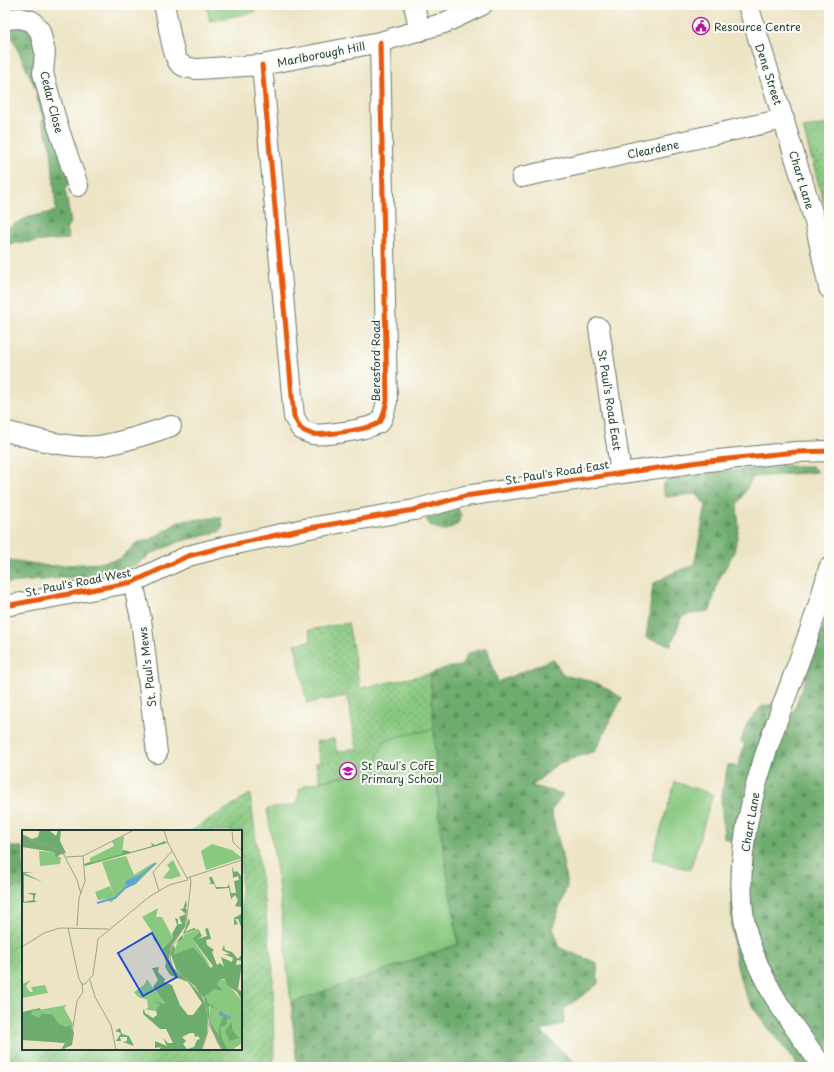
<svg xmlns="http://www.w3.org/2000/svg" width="834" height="1072" viewBox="0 0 834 1072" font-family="'Playpen Sans',sans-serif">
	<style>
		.grass { fill: #88c87f; stroke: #54825a }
		.forest { fill: url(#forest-firs); stroke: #467451 }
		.park { fill: url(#park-dots); stroke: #54825a }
		.garden { fill: url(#garden-furrows); stroke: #54825a }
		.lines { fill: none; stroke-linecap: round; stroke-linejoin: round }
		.minor-casing { stroke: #677767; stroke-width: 22 }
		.minor { stroke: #fff; stroke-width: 20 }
		.cycleway-casing { stroke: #fdfcf7; stroke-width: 8 }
		.cycleway { stroke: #e8590c; stroke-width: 5 }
		.labels { text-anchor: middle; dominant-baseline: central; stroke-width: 4; stroke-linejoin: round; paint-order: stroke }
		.poi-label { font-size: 11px; fill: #1f3d34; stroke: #fdfcf7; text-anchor: start }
		.street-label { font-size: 11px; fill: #1f3d34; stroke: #fdfcf7 }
		.inset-river { fill: none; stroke: #61a4d5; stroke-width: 2 }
		.inset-road { fill: none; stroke: #9ba18b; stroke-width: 1 }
		.view { fill: #1d4ed8; fill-opacity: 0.15; stroke: #1d4ed8; stroke-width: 2 }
		.inset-edge { fill: none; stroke: #1f3d34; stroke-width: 2 }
	</style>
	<defs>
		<pattern id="forest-firs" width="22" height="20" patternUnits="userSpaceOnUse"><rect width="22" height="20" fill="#6eac6e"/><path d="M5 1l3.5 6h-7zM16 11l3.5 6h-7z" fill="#5a8d5b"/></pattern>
		<pattern id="park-dots" width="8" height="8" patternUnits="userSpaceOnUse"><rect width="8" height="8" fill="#88c87f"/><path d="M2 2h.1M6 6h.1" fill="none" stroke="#6fa469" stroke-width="1.8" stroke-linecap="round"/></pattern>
		<pattern id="garden-furrows" width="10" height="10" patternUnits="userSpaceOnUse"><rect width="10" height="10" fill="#88c87f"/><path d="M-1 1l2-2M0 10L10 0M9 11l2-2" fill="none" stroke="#6fa469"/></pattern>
	</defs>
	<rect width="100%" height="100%" fill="#fdfcf7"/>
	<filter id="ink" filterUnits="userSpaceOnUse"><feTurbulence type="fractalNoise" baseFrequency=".025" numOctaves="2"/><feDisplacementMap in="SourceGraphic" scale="8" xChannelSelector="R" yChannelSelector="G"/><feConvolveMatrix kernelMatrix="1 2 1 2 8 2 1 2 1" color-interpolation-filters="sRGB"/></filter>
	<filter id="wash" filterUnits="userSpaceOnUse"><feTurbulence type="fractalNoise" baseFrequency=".012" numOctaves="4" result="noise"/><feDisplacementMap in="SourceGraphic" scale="16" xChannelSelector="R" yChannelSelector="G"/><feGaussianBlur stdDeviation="0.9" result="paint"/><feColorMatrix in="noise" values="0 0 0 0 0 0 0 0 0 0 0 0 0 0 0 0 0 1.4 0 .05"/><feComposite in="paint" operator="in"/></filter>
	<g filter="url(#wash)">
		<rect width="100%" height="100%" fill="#ede4c5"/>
		<!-- grass -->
		<path class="grass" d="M 206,5 L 253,5 L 255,12 L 210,21 Z
			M 434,729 L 440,826 L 458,944 L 291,1003 L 277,872 L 267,809 L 297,804 L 299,790 L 306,785 L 361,773 C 368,760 378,754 385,740 L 399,736 Z
			M 675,782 L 713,794 L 690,870 L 652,859 Z"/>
		<!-- forest -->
		<path class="forest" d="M 11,27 L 27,28 L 35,40 L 70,181 L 65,189 L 71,223 L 66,229 L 69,239 L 5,244 L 5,229 L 29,217 L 56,211 L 51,149 L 42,121 L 44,120 L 37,99 L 37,92 L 9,31 Z
			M 782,466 L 812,466 L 817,472 L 753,477 L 737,506 L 739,527 L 734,552 L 718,581 L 710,611 L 682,616 L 671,645 L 646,638 L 653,584 L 672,573 L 694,565 L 706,506 L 697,494 L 665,497 L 662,487 L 666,480 L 716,472 Z
			M 458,508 L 461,515 L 458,524 L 444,531 L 431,526 L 426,519 Z
			M 221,517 L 223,527 L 219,532 L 178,542 L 151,554 L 137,565 L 86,576 L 9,583 L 5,582 L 5,559 L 48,566 L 98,563 L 120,559 L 136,543 L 150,540 L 180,521 Z
			M 829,612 L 829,1067 L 799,1067 C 783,1046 765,1026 751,1004 C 727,967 730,885 735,842 L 724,838 L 721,797 L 728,765 L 738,767 L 745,743 L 741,741 L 747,723 L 761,707 L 774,704 L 766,726 L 786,733 Z
			M 487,648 L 498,682 L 553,659 L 564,676 C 588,677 602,685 622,698 L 595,751 L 557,764 L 532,786 L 563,794 L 551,811 L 561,850 L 567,886 L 553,927 L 560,948 L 597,963 L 598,984 L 564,1009 L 564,1024 L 541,1031 L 579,1067 L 297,1067 L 291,1003 L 458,944 L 440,826 L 430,674 L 444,668 L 461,666 L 468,653 Z
			M 5,847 L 23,847 L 23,887 L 5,889 Z"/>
		<!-- park -->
		<path class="park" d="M 829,124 L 829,222 L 803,128 Z
			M 348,623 L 360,688 L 430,674 L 434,729 L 399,736 L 385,740 L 378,754 L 378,759 L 367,762 L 361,773 L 320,781 L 316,763 L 320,762 L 316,742 L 334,739 L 337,752 L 357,748 L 347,696 L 307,703 L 295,644 L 311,641 L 309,630 Z"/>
		<!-- garden -->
		<path class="garden" d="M 250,794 L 273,970 L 274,1067 L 5,1067 L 5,889 L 23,887 L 23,1049 L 241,1049 L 241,831 L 191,831 Z"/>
	</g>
	<g filter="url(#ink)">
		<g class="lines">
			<!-- minor casing -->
			<g class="minor-casing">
				<path id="minor" d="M 164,5 C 168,18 172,55 179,63 C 184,68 190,68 197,69 L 262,65 L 380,42 L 444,23 L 482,5
					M 414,5 L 420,31
					M 748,5 L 815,222 L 829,288
					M 5,19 L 20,18 L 32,21 L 40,31 L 45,52 L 43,73 L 57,124 L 78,186
					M 262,65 L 294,417 L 301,429 C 304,431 308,433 312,434 C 323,436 373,429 380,422 C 384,416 385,408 387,401 L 380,42
					M 522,177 L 784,119
					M 599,328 L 621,473
					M 5,431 C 33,439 71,449 99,446 C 124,442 148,434 171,426
					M 133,582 L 141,619 L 157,753
					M 5,606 L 133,582 L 188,556 L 227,546 L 304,529 L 414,510 L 465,496 L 699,462 L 796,452 L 829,451
					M 823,1067 C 791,1024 753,974 744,919 C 726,803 802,679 829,568"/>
			</g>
			<!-- minor -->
			<use href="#minor" class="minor"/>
			<!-- cycleway casing -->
			<g class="cycleway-casing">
				<path id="cycleway" d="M 262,65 L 294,417 L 301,429 C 304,431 308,433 312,434 C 323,436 373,429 380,422 C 384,416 385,408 387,401 L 380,42
					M 5,606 L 133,582 L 188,556 L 227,546 L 304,529 L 414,510 L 465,496 L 699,462 L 796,452 L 829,451"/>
			</g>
			<!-- cycleway -->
			<use href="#cycleway" class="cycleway"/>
		</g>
	</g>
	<!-- icons -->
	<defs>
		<g id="civic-ring" transform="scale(0.9)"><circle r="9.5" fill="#fdfcf7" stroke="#b5179e" stroke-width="1.5"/><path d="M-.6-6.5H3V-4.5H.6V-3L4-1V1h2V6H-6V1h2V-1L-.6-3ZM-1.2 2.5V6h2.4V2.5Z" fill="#b5179e"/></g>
		<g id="school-ring" transform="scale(0.9)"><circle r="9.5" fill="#fdfcf7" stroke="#b5179e" stroke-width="1.5"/><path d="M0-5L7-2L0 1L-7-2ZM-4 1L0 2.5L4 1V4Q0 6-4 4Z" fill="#b5179e"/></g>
	</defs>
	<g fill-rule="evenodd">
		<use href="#civic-ring" x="701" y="26"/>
		<use href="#school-ring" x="348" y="771"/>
	</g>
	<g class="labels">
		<!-- poi labels -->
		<g class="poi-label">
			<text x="714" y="26">Resource Centre</text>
			<text x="361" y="765">St Paul's CofE<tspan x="361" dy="13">Primary School</tspan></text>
		</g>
		<!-- street labels -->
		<g class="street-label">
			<text transform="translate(321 54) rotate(-11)">Marlborough Hill</text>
			<text transform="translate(769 74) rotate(72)">Dene Street</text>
			<text transform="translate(52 102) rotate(76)">Cedar Close</text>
			<text transform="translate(653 149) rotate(-12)">Cleardene</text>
			<text transform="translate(802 180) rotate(73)">Chart Lane</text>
			<text transform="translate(375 361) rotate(-90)">Beresford Road</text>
			<text transform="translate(610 400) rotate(81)">St Paul's Road East</text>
			<text transform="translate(557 472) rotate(-9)">St. Paul's Road East</text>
			<text transform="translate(78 582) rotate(-11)">St. Paul's Road West</text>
			<text transform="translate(147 667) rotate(-97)">St. Paul's Mews</text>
			<text transform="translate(750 822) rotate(-80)">Chart Lane</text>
		</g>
	</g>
	<!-- overview -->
	<g transform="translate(22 830)">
		<rect width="220" height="220" fill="#ede4c5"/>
		<path d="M 88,56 L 93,67 L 90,72 L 88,72 L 86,69 L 76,70 L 73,62 ZM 196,143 L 200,150 L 205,149 L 205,153 L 220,171 L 220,213 L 210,220 L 206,220 L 200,208 L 198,197 L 206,191 L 206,185 L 185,173 L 183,166 L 196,153 L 196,150 L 191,153 L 187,151 ZM 9,150 L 4,156 L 8,162 L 11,162 L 9,157 L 23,155 L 26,163 L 0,168 L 0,154 ZM 125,169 L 137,173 L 138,177 L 134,181 L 126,180 L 123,179 L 126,178 ZM 188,176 L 198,181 L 201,187 L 197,206 L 188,191 Z" fill="#88c87f"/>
		<path d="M 18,0 L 28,1 L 34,6 L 36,0 L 39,0 L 38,11 L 44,23 L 45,16 L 44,23 L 37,25 L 34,30 L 32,22 L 0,17 L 0,4 L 10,9 L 16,7 ZM 143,11 L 145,13 L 63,36 L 62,34 L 102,20 L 109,22 L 130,16 L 129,13 L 133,15 ZM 210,36 L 212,42 L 215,41 L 220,47 L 220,99 L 216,89 L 213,89 L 216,94 L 212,95 L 212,88 L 219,84 L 219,77 L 213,76 L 216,70 L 213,65 L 209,69 L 207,58 L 194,59 L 192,54 L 187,54 L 189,53 L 187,47 L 190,47 L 194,57 L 205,57 L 207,54 L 209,63 L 214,63 L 212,51 L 217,50 L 216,46 L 211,48 ZM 0,42 L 12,42 L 2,43 L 21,52 L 2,45 L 2,72 L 11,70 L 11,65 L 5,63 L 14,63 L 12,70 L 15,72 L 0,73 ZM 164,70 L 165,76 L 163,78 L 165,79 L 163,96 L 149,116 L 147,129 L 152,139 L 173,156 L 180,167 L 185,179 L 185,204 L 179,220 L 137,220 L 139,217 L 133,218 L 133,211 L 145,216 L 141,208 L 146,213 L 151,213 L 144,199 L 138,199 L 121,184 L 121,181 L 122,179 L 123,183 L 131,188 L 135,185 L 134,180 L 138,175 L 130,170 L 143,173 L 131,157 L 136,150 L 130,138 L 137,137 L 136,142 L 143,149 L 142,152 L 150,155 L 158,175 L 166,185 L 171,185 L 180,173 L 166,152 L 148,145 L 143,137 L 144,132 L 140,119 L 151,108 L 150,104 L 155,95 L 153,88 L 156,89 L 156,94 L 160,94 L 157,87 L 164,84 L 158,79 L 161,79 ZM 168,203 L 172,203 L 173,207 L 176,206 L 178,209 L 175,210 L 172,217 L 165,219 L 161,214 L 164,211 L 160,207 ZM 167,88 L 168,93 L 163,102 L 172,98 L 177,100 L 180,106 L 175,109 L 185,106 L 183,99 L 186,98 L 189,109 L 184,110 L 185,115 L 192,120 L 190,122 L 195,135 L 198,133 L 202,137 L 199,127 L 210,132 L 211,128 L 202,124 L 208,124 L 200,120 L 202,115 L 203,120 L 210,122 L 216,129 L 220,124 L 220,131 L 215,130 L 214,135 L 220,134 L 216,159 L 220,162 L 220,171 L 215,162 L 205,155 L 203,149 L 198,149 L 195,154 L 201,161 L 192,159 L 183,166 L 186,173 L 207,186 L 204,195 L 198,197 L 200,208 L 206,220 L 199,219 L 195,212 L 187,192 L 182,168 L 154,139 L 148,122 L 150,117 L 160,105 L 162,110 L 156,111 L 152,115 L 154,122 L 171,117 L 180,125 L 186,135 L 189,138 L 191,136 L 170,108 L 177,103 L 175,99 L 161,104 ZM 187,176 L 198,181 L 197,185 L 201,187 L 197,197 L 197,206 L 188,191 ZM 18,178 L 20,183 L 30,184 L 41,195 L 49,195 L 52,203 L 50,215 L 39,220 L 43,213 L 0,210 L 0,182 ZM 210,192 L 210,200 L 217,208 L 208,211 L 203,201 ZM 98,198 L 100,204 L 107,206 L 112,216 L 101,212 L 105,211 L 105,207 L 98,207 L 99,211 L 94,211 L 99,203 L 93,201 Z" fill="#6eac6e" fill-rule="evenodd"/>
		<path d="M 190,14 L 210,20 L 220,28 L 184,40 L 179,21 Z" fill="#88c87f"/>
		<path d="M 102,6 L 100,24 L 68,33 L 68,28 L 92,16 L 90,11 ZM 17,21 L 32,22 L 34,27 L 39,27 L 38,34 L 18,36 ZM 104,26 L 112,45 L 131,33 L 133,35 L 114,54 L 103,58 L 93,68 L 80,32 ZM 151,30 L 159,46 L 149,49 L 141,48 L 148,39 L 145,35 ZM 136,78 L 134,87 L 140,87 L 151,108 L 140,119 L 131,109 L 133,106 L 120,87 ZM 134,160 L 143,173 L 143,174 L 123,169 ZM 45,175 L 42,178 L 51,194 L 49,200 L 49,195 L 44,197 L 37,194 L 30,184 L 20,183 L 17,188 L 9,184 L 10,181 Z" fill="#88c87f"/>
		<path d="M 176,99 L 177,103 L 170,108 L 190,138 L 171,117 L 151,125 L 156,111 L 162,110 L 161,105 ZM 125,149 L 133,161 L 123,169 L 116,167 L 112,162 L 122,155 Z" fill="#88c87f"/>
		<path d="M 122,43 L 113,53 L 106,56 L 103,54 L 105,50 Z" fill="#61a4d5"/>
		<path class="inset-river" d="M 122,43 L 134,33M 75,73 L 93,68 L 103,58 L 113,53 L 123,42M 198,183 L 209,188"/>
		<path class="inset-road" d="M 142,0 L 146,13 L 166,50M 210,0 L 211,12 L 220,21M 0,7 L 40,21 L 55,50 L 59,64M 44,27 L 61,26M 168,47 L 220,30M 165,48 L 168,47 L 169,52 L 164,95 L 150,115 L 148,128 L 151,138 L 176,160 L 185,177 L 186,201 L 180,220M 137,61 L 131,42 L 150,21M 55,96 L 57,68 L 63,51 L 61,26 L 112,0M 46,98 L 57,149 L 60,154 L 63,154 L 71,145 L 76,109 L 127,67 L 147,55 L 166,50M 0,117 L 22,103 L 38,98 L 86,99M 68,150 L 73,167 L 89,195 L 94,220M 186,193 L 201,220M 41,220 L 49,210 L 55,171 L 61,162 L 60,154"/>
		<path class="view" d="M 130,103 L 155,147 L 121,166 L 96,123 Z"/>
		<rect width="220" height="220" class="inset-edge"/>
	</g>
	<!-- margin -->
	<rect width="834" height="1072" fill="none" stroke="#fdfcf7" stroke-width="20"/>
</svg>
